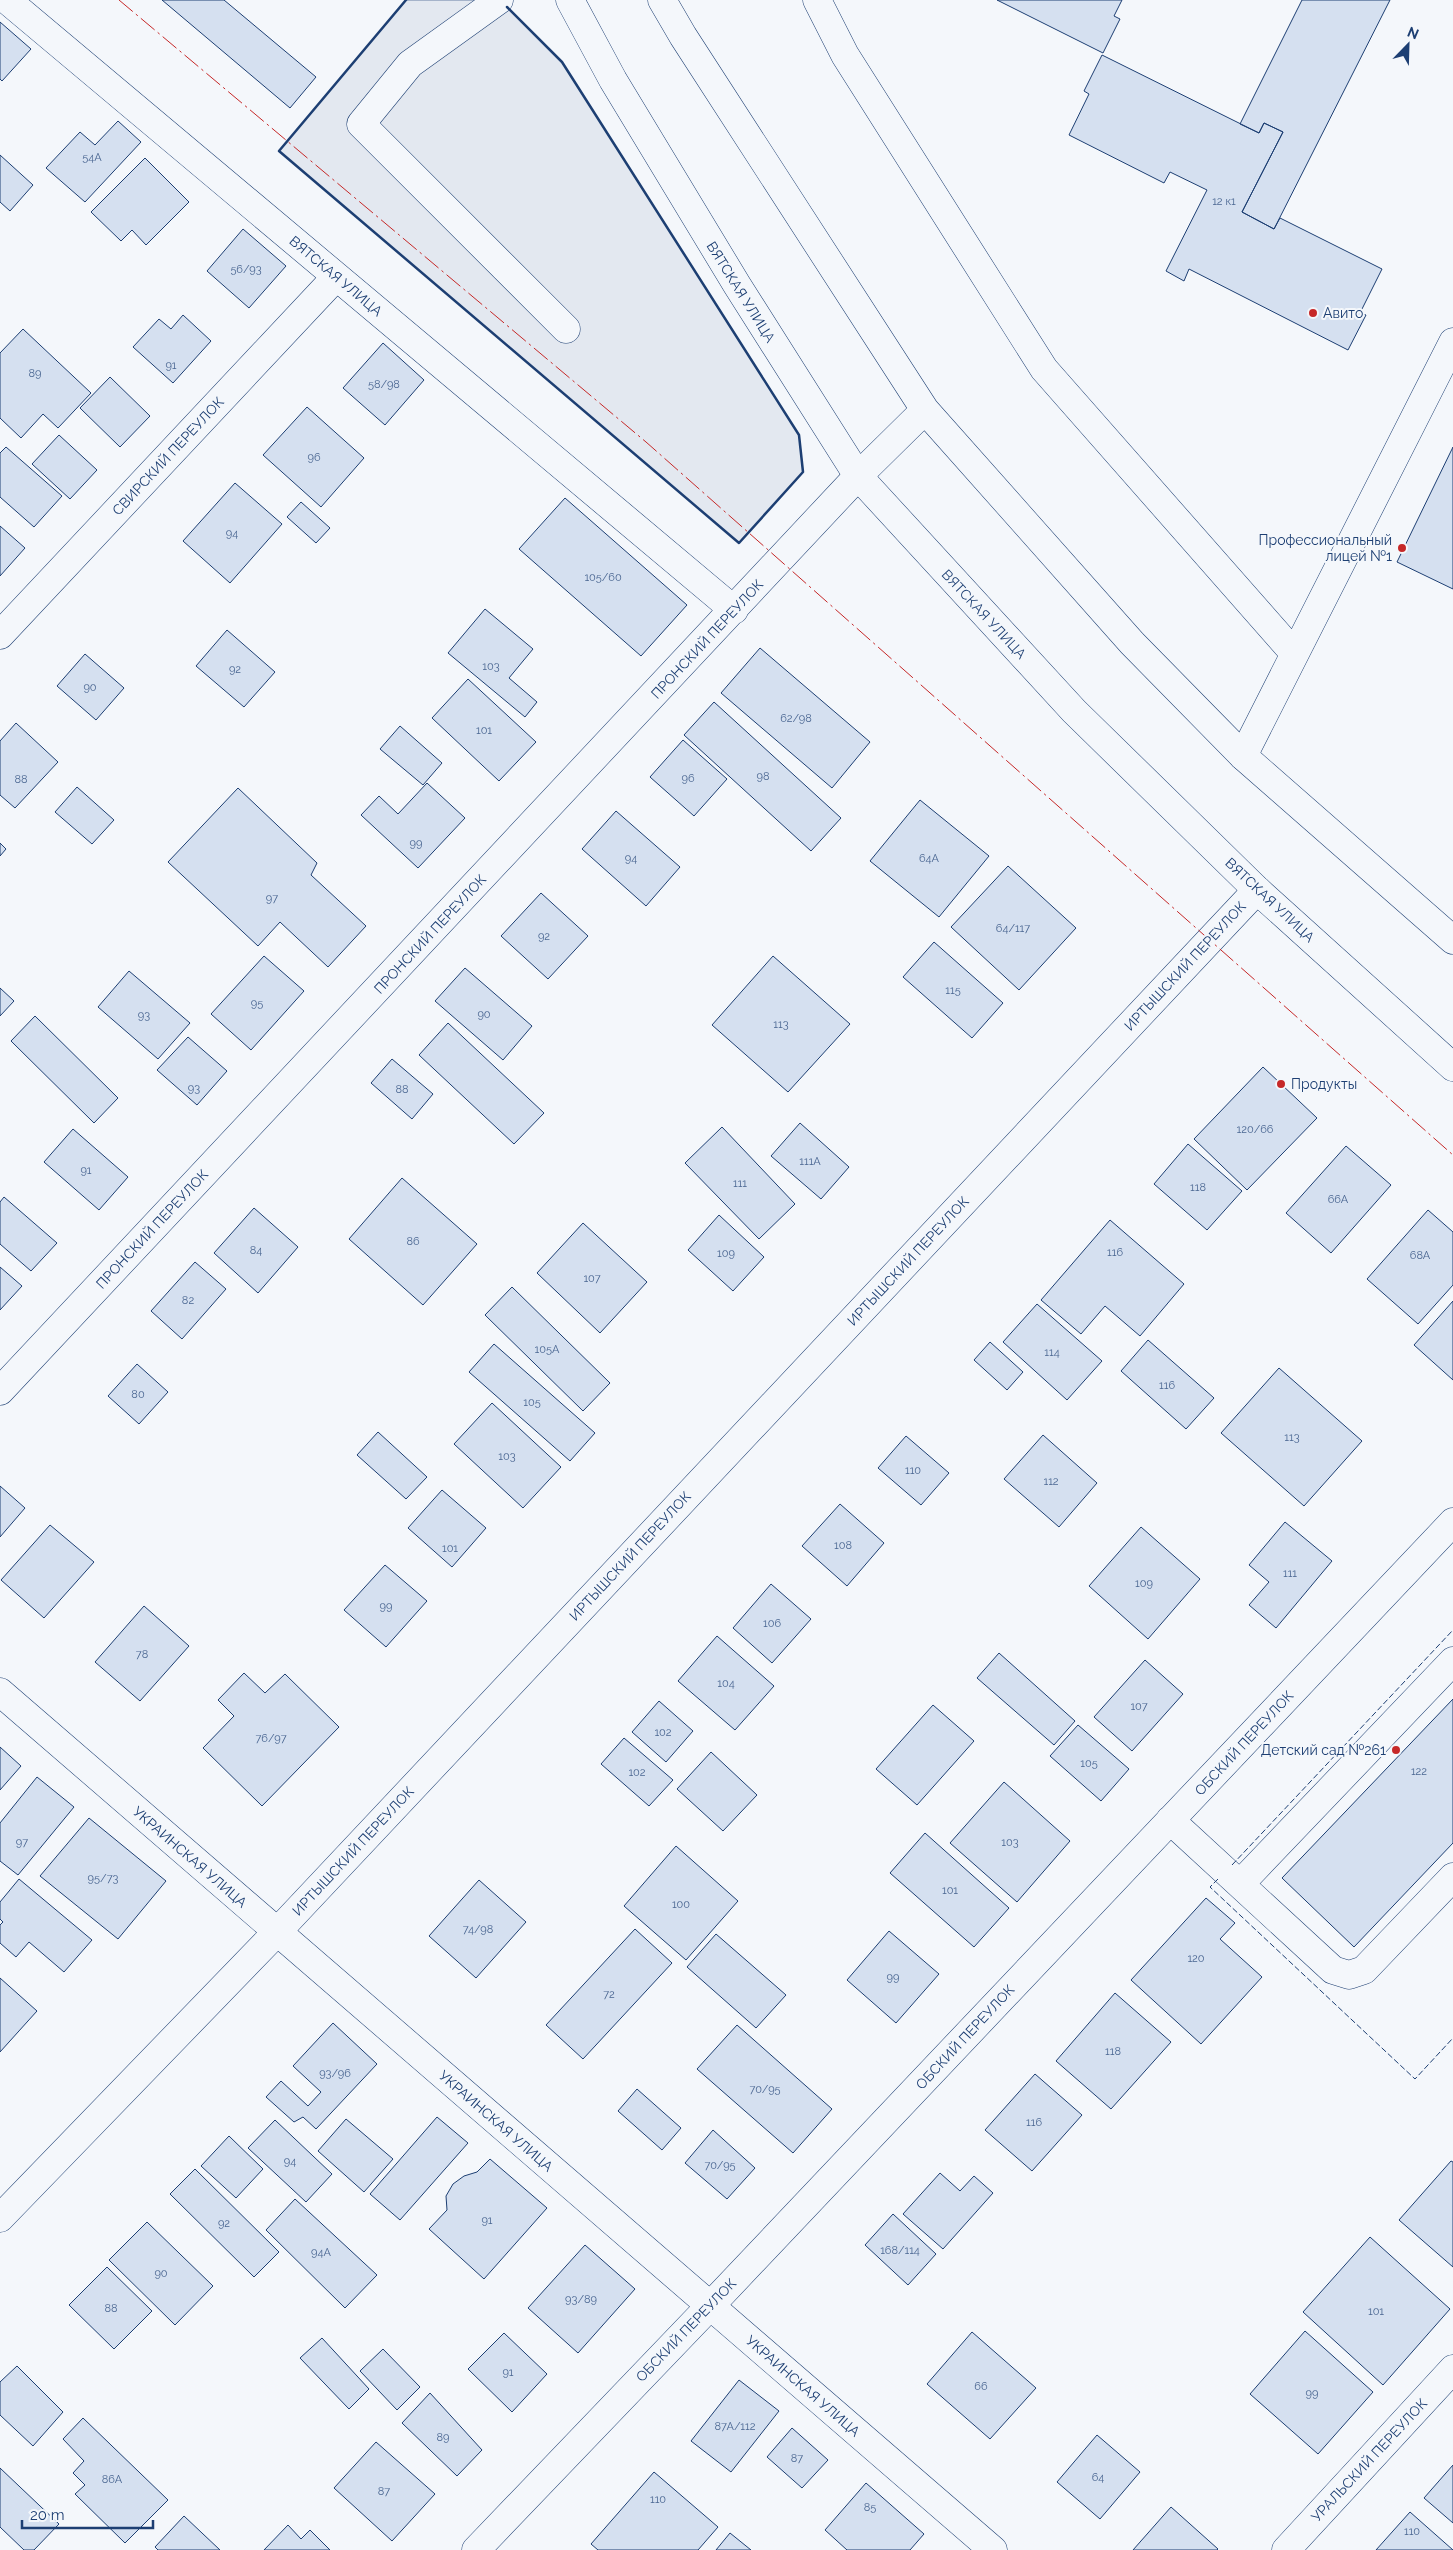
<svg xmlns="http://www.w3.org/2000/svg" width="1453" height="2550" viewBox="0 0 1453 2550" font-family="Raleway,sans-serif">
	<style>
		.parking { fill: #e3e8f0; stroke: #687fa3 }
		.building { fill: #d5e0f0; stroke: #1d3f73 }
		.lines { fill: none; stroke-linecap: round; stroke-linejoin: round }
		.minor-casing { stroke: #1d3f73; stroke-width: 29 }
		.major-casing { stroke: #1d3f73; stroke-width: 29 }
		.minor { stroke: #f4f7fb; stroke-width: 28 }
		.major { stroke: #f4f7fb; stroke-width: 28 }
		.fence { stroke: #1d3f73; stroke-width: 1; stroke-dasharray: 6 2.5; stroke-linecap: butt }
		.wall { stroke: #1d3f73; stroke-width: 2.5 }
		.power { stroke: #c62828; stroke-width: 1; stroke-dasharray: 18 4 2.5 4; stroke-linecap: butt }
		.poi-dot { fill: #c62828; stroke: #f4f7fb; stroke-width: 2 }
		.labels { text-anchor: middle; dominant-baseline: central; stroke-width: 4; stroke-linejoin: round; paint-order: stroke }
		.number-label { font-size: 11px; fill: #4b6792 }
		.street-label { font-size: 14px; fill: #1d3f73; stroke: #f4f7fb }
		.poi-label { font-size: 14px; fill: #1d3f73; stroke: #f4f7fb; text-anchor: start }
	</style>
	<rect width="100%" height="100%" fill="#f4f7fb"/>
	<!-- parking -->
	<path class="parking" d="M 406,0 L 500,0 L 562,62 L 799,435 L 803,472 L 739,543 L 279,151 Z"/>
	<!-- building -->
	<path class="building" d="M 162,0 L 224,0 L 316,77 L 290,108 Z
		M 997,0 L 1122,0 L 1114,16 L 1120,19 L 1103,53 Z
		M 1302,0 L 1390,0 L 1274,229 L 1242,212 L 1283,132 L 1264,123 L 1259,133 L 1240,124 Z
		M 0,22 L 31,49 L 2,81 L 0,79 Z
		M 1102,55 L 1259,133 L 1264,123 L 1283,132 L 1242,212 L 1274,229 L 1280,218 L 1382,269 L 1360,313 L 1366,315 L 1348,350 L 1189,269 L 1184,281 L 1166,271 L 1207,190 L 1170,172 L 1164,183 L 1069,135 L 1089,94 L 1084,91 Z
		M 118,121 L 141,142 L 85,202 L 46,168 L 80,132 L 95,145 Z
		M 0,155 L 33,185 L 10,211 L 0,202 Z
		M 145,158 L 189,202 L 146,245 L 132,230 L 121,241 L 91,212 Z
		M 243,229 L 286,266 L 249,308 L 207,271 Z
		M 183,315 L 211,341 L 173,383 L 133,347 L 159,319 L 171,329 Z
		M 23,329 L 91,393 L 58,428 L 43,414 L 21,438 L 0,418 L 0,353 Z
		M 383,343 L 424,380 L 385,425 L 343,388 Z
		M 110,377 L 150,416 L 120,447 L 80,408 Z
		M 307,407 L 364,458 L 321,507 L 263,455 Z
		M 59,435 L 97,470 L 70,499 L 32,464 Z
		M 6,447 L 62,496 L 34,527 L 0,497 L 0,453 Z
		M 1453,447 L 1453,589 L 1397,562 Z
		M 235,483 L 282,524 L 230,583 L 183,541 Z
		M 565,498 L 687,605 L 641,656 L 519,549 Z
		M 301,502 L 330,528 L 316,543 L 287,517 Z
		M 0,526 L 25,548 L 0,576 Z
		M 485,609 L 533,649 L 509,678 L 537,702 L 525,717 L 448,653 Z
		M 227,630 L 275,672 L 244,707 L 196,666 Z
		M 760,648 L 870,742 L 832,788 L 721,693 Z
		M 85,654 L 124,688 L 96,720 L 57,686 Z
		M 468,679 L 536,742 L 499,781 L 432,718 Z
		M 714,702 L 841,818 L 811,851 L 684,735 Z
		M 16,723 L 58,762 L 15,808 L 0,795 L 0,741 Z
		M 400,726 L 442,763 L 423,785 L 380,749 Z
		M 683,740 L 727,779 L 694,816 L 650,777 Z
		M 427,783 L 465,818 L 418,868 L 361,815 L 379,796 L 398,814 Z
		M 77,787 L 114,820 L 92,844 L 55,812 Z
		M 238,788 L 317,863 L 311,875 L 366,926 L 328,967 L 280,922 L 258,946 L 168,862 Z
		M 920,800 L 989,856 L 939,917 L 870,861 Z
		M 616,811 L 680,867 L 646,906 L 582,849 Z
		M 0,843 L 6,849 L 0,856 Z
		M 1008,866 L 1076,928 L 1019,990 L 951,927 Z
		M 541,893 L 588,936 L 548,979 L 501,936 Z
		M 934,942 L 1003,1003 L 972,1038 L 903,977 Z
		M 264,956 L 304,991 L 251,1050 L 211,1014 Z
		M 773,956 L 850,1024 L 788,1092 L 712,1025 Z
		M 465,968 L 532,1026 L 503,1060 L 435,1001 Z
		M 129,971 L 190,1023 L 158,1059 L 98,1007 Z
		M 0,988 L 14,1001 L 0,1016 Z
		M 35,1016 L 118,1098 L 94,1123 L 11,1041 Z
		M 448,1023 L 544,1113 L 514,1144 L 419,1055 Z
		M 188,1037 L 227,1071 L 197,1105 L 157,1070 Z
		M 392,1059 L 433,1094 L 412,1119 L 371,1083 Z
		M 1263,1067 L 1317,1118 L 1247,1190 L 1194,1139 Z
		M 800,1123 L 849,1167 L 821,1199 L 771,1156 Z
		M 722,1127 L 795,1204 L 759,1239 L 685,1163 Z
		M 73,1129 L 128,1177 L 99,1210 L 44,1162 Z
		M 1188,1144 L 1242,1191 L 1207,1230 L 1154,1184 Z
		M 1346,1146 L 1391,1185 L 1331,1253 L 1286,1213 Z
		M 402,1178 L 477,1244 L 423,1305 L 349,1239 Z
		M 4,1197 L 57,1243 L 31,1271 L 0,1244 L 0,1202 Z
		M 254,1208 L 298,1247 L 258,1293 L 214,1253 Z
		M 1428,1210 L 1453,1232 L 1453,1285 L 1418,1324 L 1367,1279 Z
		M 719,1215 L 764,1257 L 733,1291 L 688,1250 Z
		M 1110,1220 L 1184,1284 L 1140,1336 L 1105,1306 L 1081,1334 L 1041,1300 Z
		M 583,1223 L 647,1282 L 600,1333 L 537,1273 Z
		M 195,1262 L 226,1289 L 182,1339 L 151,1311 Z
		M 0,1267 L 22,1286 L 0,1310 Z
		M 512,1287 L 610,1383 L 583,1411 L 485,1315 Z
		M 1453,1301 L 1453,1380 L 1414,1345 Z
		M 1037,1304 L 1102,1361 L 1067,1400 L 1003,1342 Z
		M 1148,1340 L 1214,1398 L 1186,1429 L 1121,1371 Z
		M 990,1342 L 1023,1372 L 1007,1390 L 974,1360 Z
		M 494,1344 L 595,1433 L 570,1461 L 469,1372 Z
		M 137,1364 L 168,1392 L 139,1424 L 108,1396 Z
		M 1279,1368 L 1362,1441 L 1304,1506 L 1221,1433 Z
		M 492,1403 L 561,1467 L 523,1508 L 454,1444 Z
		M 378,1432 L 427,1477 L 406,1499 L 357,1455 Z
		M 1043,1435 L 1097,1483 L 1059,1527 L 1004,1479 Z
		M 906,1436 L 949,1473 L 921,1505 L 878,1468 Z
		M 0,1486 L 25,1508 L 0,1537 Z
		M 442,1490 L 486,1528 L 452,1567 L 408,1528 Z
		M 840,1504 L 884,1543 L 847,1586 L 802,1546 Z
		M 1285,1522 L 1332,1561 L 1276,1628 L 1249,1605 L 1269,1582 L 1249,1565 Z
		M 50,1525 L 94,1562 L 44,1618 L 1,1580 Z
		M 1141,1527 L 1200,1579 L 1148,1639 L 1089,1586 Z
		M 385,1565 L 427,1601 L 386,1647 L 344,1610 Z
		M 771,1584 L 811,1619 L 772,1663 L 733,1628 Z
		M 144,1606 L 189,1646 L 140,1701 L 95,1662 Z
		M 717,1636 L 774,1686 L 735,1730 L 678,1681 Z
		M 999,1653 L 1075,1721 L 1054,1745 L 977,1678 Z
		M 1145,1660 L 1183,1694 L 1132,1751 L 1094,1717 Z
		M 244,1673 L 265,1693 L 285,1674 L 339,1727 L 262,1806 L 203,1748 L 234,1716 L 218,1700 Z
		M 1453,1699 L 1453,1843 L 1354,1947 L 1282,1878 Z
		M 659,1701 L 693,1731 L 666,1762 L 632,1732 Z
		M 933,1705 L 974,1741 L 917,1805 L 876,1769 Z
		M 1078,1725 L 1129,1769 L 1101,1801 L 1050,1756 Z
		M 624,1738 L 673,1780 L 649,1806 L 601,1764 Z
		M 0,1747 L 21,1766 L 0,1790 Z
		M 711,1752 L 757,1795 L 723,1831 L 677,1789 Z
		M 37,1777 L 74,1807 L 18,1875 L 0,1861 L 0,1823 Z
		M 1004,1782 L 1070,1841 L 1017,1902 L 950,1843 Z
		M 89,1818 L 166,1881 L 118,1939 L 40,1876 Z
		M 925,1833 L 1009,1908 L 974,1947 L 890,1873 Z
		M 676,1846 L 738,1901 L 686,1960 L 624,1906 Z
		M 19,1879 L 92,1940 L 64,1972 L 29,1942 L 16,1957 L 0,1943 L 0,1925 L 3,1922 L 0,1919 L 0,1902 Z
		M 479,1880 L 526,1922 L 476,1978 L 429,1936 Z
		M 1206,1898 L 1235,1923 L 1220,1939 L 1262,1977 L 1201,2044 L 1131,1980 Z
		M 635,1929 L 672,1963 L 583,2059 L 546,2025 Z
		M 889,1931 L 939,1974 L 896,2023 L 847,1980 Z
		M 716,1934 L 786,1995 L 756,2028 L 687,1967 Z
		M 0,1978 L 37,2011 L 0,2052 Z
		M 1115,1993 L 1171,2042 L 1111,2109 L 1056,2061 Z
		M 333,2023 L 377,2064 L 316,2129 L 303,2117 L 294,2122 L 266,2097 L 281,2081 L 308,2106 L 321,2092 L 293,2066 Z
		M 737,2025 L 832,2109 L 793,2153 L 697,2069 Z
		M 1035,2074 L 1082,2115 L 1032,2171 L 985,2130 Z
		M 637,2089 L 681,2128 L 662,2150 L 618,2111 Z
		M 437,2117 L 468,2143 L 400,2220 L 370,2194 Z
		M 346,2119 L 393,2159 L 364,2192 L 318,2151 Z
		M 275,2120 L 332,2174 L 306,2202 L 248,2148 Z
		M 713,2130 L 755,2168 L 727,2199 L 685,2163 Z
		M 229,2136 L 263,2169 L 236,2198 L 201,2166 Z
		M 490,2159 L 547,2208 L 484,2279 L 429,2229 L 447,2210 L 446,2196 L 453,2184 L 464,2176 L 477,2172 Z
		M 1451,2161 L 1453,2162 L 1453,2267 L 1399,2220 Z
		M 195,2169 L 279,2252 L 254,2277 L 170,2194 Z
		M 940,2173 L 960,2191 L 974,2176 L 993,2193 L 943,2249 L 903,2214 Z
		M 295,2199 L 377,2275 L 345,2308 L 266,2230 Z
		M 893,2214 L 936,2254 L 908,2285 L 865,2245 Z
		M 147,2222 L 213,2286 L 175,2325 L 109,2260 Z
		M 1370,2237 L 1450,2309 L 1383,2385 L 1303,2312 Z
		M 585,2245 L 635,2289 L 578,2353 L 528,2308 Z
		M 107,2267 L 152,2311 L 114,2349 L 69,2305 Z
		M 1305,2331 L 1373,2392 L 1318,2454 L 1250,2394 Z
		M 972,2332 L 1036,2388 L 990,2439 L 927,2384 Z
		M 504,2333 L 547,2374 L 512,2412 L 468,2369 Z
		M 322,2338 L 369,2389 L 349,2409 L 300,2358 Z
		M 383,2349 L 420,2387 L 397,2410 L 360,2371 Z
		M 17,2366 L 63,2412 L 33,2446 L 0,2415 L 0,2382 Z
		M 739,2380 L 779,2411 L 731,2472 L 691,2441 Z
		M 430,2393 L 482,2450 L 457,2476 L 402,2423 Z
		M 83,2418 L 168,2500 L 125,2543 L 75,2494 L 85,2485 L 73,2473 L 84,2461 L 63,2439 Z
		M 792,2428 L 828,2460 L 802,2488 L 767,2457 Z
		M 1097,2435 L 1140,2472 L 1100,2519 L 1057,2482 Z
		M 376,2442 L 435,2494 L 392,2541 L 334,2488 Z
		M 1453,2465 L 1453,2523 L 1424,2498 Z
		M 0,2468 L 59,2524 L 34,2550 L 24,2550 L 0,2527 Z
		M 654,2472 L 718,2527 L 698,2550 L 598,2550 L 591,2544 Z
		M 866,2483 L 924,2534 L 910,2550 L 847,2550 L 825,2530 Z
		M 1171,2507 L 1218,2549 L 1217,2550 L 1133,2550 Z
		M 1410,2512 L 1453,2550 L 1376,2550 Z
		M 184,2516 L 220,2550 L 158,2550 L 155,2547 Z
		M 288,2525 L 301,2539 L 310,2530 L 330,2550 L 264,2550 Z
		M 730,2533 L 751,2550 L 716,2550 Z"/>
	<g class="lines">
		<!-- minor casing -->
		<g class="minor-casing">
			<path id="minor" d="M 7,0 L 734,610
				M 499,0 L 410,64 L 361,124 L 566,329
				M 817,0 L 845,55 L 1044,369 L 1294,653
				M 0,635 L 336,277
				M 1243,756 L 1453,342
				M 0,1391 L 858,476
				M 0,1692 L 993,2550
				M 1170,1820 L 1333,1970 L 1349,1975 L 1364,1970 L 1453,1877
				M 1240,1884 L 1453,1661
				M 0,2218 L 277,1932 L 1257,890
				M 476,2550 L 710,2306 L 1453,1522
				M 1286,2550 L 1453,2369"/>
		</g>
		<!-- major casing -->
		<g class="major-casing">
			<path id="major" d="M 570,0 L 613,80 L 737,285 L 858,476 L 1074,711 L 1257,890 L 1453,1067
				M 662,0 L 683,36 L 925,410 L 1132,643 L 1243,756 L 1453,940
				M 858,476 L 925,410"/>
		</g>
		<!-- minor -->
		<use href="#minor" class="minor"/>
		<!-- major -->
		<use href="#major" class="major"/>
		<!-- fence -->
		<path class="fence" d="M 1232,1865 L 1453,1630
			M 1218,1879 L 1210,1887 L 1415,2079 L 1453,2038"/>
		<!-- wall -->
		<path class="wall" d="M 406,0 L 279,151 L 739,543 L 803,472 L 799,435 L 562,62 L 507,7"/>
		<!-- power -->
		<path class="power" d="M 119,0 L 646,442 L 1453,1155"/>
	</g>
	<!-- markers -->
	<g class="poi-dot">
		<circle cx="1313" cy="313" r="5"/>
		<circle cx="1402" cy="548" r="5"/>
		<circle cx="1281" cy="1084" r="5"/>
		<circle cx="1396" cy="1750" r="5"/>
	</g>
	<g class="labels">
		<!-- number labels -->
		<g class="number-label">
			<text x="92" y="157">54А</text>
			<text x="1224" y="201">12 к1</text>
			<text x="246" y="269">56/93</text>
			<text x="171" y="365">91</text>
			<text x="35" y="373">89</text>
			<text x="384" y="384">58/98</text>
			<text x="314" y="457">96</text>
			<text x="232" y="533">94</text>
			<text x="603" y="577">105/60</text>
			<text x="491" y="666">103</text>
			<text x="235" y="669">92</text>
			<text x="90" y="687">90</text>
			<text x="796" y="718">62/98</text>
			<text x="484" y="730">101</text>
			<text x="763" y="776">98</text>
			<text x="688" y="778">96</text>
			<text x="21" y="779">88</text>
			<text x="416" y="843">99</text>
			<text x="631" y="858">94</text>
			<text x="929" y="858">64А</text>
			<text x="272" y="898">97</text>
			<text x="1013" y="928">64/117</text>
			<text x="544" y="936">92</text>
			<text x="953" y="990">115</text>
			<text x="257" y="1003">95</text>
			<text x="484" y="1014">90</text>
			<text x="144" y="1015">93</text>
			<text x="781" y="1024">113</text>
			<text x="194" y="1088">93</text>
			<text x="402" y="1089">88</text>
			<text x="1255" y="1129">120/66</text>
			<text x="810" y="1161">111А</text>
			<text x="86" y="1170">91</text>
			<text x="740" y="1183">111</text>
			<text x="1198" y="1187">118</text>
			<text x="1338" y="1199">66А</text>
			<text x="413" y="1241">86</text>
			<text x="256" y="1250">84</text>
			<text x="1115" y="1252">116</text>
			<text x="726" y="1253">109</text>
			<text x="1420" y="1255">68А</text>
			<text x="592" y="1278">107</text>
			<text x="188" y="1300">82</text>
			<text x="547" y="1349">105А</text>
			<text x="1052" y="1352">114</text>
			<text x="1167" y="1385">116</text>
			<text x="138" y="1394">80</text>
			<text x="532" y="1402">105</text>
			<text x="1292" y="1437">113</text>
			<text x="507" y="1456">103</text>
			<text x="913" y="1470">110</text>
			<text x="1051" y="1481">112</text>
			<text x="843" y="1545">108</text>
			<text x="450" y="1548">101</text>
			<text x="1290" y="1573">111</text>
			<text x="1144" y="1583">109</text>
			<text x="386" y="1606">99</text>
			<text x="772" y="1623">106</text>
			<text x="142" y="1654">78</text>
			<text x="726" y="1683">104</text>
			<text x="1139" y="1706">107</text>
			<text x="663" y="1732">102</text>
			<text x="271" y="1738">76/97</text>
			<text x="1089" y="1763">105</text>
			<text x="1419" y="1771">122</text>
			<text x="637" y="1772">102</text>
			<text x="22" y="1842">97</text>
			<text x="1010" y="1842">103</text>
			<text x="103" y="1878">95/73</text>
			<text x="950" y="1890">101</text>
			<text x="681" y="1904">100</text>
			<text x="478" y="1929">74/98</text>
			<text x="1196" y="1958">120</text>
			<text x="893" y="1977">99</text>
			<text x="609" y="1994">72</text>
			<text x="1113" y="2051">118</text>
			<text x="335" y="2073">93/96</text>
			<text x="765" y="2089">70/95</text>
			<text x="1034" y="2122">116</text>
			<text x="290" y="2161">94</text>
			<text x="720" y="2165">70/95</text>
			<text x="487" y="2220">91</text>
			<text x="224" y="2223">92</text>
			<text x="900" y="2250">168/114</text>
			<text x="321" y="2252">94А</text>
			<text x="161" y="2273">90</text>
			<text x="581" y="2299">93/89</text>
			<text x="111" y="2308">88</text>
			<text x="1376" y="2311">101</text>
			<text x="508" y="2372">91</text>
			<text x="981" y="2386">66</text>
			<text x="1312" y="2393">99</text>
			<text x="735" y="2426">87А/112</text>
			<text x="443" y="2437">89</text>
			<text x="797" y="2458">87</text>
			<text x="1098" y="2477">64</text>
			<text x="112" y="2479">86А</text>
			<text x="384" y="2491">87</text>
			<text x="658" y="2499">110</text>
			<text x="870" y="2507">85</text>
			<text x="1412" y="2531">110</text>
		</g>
		<!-- street labels -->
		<g class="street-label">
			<text transform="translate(336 276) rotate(40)">ВЯТСКАЯ УЛИЦА</text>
			<text transform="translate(741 292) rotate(58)">ВЯТСКАЯ УЛИЦА</text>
			<text transform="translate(168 456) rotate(-47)">СВИРСКИЙ ПЕРЕУЛОК</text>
			<text transform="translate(984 614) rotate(47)">ВЯТСКАЯ УЛИЦА</text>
			<text transform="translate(707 639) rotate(-47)">ПРОНСКИЙ ПЕРЕУЛОК</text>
			<text transform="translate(1270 900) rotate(43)">ВЯТСКАЯ УЛИЦА</text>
			<text transform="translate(430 934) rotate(-47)">ПРОНСКИЙ ПЕРЕУЛОК</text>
			<text transform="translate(1185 966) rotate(-47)">ИРТЫШСКИЙ ПЕРЕУЛОК</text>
			<text transform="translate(152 1229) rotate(-47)">ПРОНСКИЙ ПЕРЕУЛОК</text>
			<text transform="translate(908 1261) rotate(-47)">ИРТЫШСКИЙ ПЕРЕУЛОК</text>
			<text transform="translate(630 1556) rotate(-47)">ИРТЫШСКИЙ ПЕРЕУЛОК</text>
			<text transform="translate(1244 1743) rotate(-47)">ОБСКИЙ ПЕРЕУЛОК</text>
			<text transform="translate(353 1851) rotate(-47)">ИРТЫШСКИЙ ПЕРЕУЛОК</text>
			<text transform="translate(190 1857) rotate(41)">УКРАИНСКАЯ УЛИЦА</text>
			<text transform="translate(965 2037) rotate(-47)">ОБСКИЙ ПЕРЕУЛОК</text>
			<text transform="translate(496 2121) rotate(41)">УКРАИНСКАЯ УЛИЦА</text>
			<text transform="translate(686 2330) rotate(-46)">ОБСКИЙ ПЕРЕУЛОК</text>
			<text transform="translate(803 2386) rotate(41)">УКРАИНСКАЯ УЛИЦА</text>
			<text transform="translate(1369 2460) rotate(-47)">УРАЛЬСКИЙ ПЕРЕУЛОК</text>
		</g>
		<!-- poi labels -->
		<g class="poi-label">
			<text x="1323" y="313">Авито</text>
			<text x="1392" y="540" text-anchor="end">Профессиональный<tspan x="1392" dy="16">лицей №1</tspan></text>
			<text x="1291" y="1084">Продукты</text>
			<text x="1386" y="1750" text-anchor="end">Детский сад №261</text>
		</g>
	</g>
	<!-- north arrow -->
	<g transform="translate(1408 45) rotate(23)" stroke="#f4f7fb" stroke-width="4" paint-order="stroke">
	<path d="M0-4L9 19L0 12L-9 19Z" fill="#1d3f73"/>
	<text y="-8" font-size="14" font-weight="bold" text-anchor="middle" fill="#1d3f73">N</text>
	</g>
	<!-- scale -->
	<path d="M22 2520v8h131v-8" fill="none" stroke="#1d3f73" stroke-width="2.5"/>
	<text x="30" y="2520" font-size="15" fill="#1d3f73" stroke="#f4f7fb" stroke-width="4" paint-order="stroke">20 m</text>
</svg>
